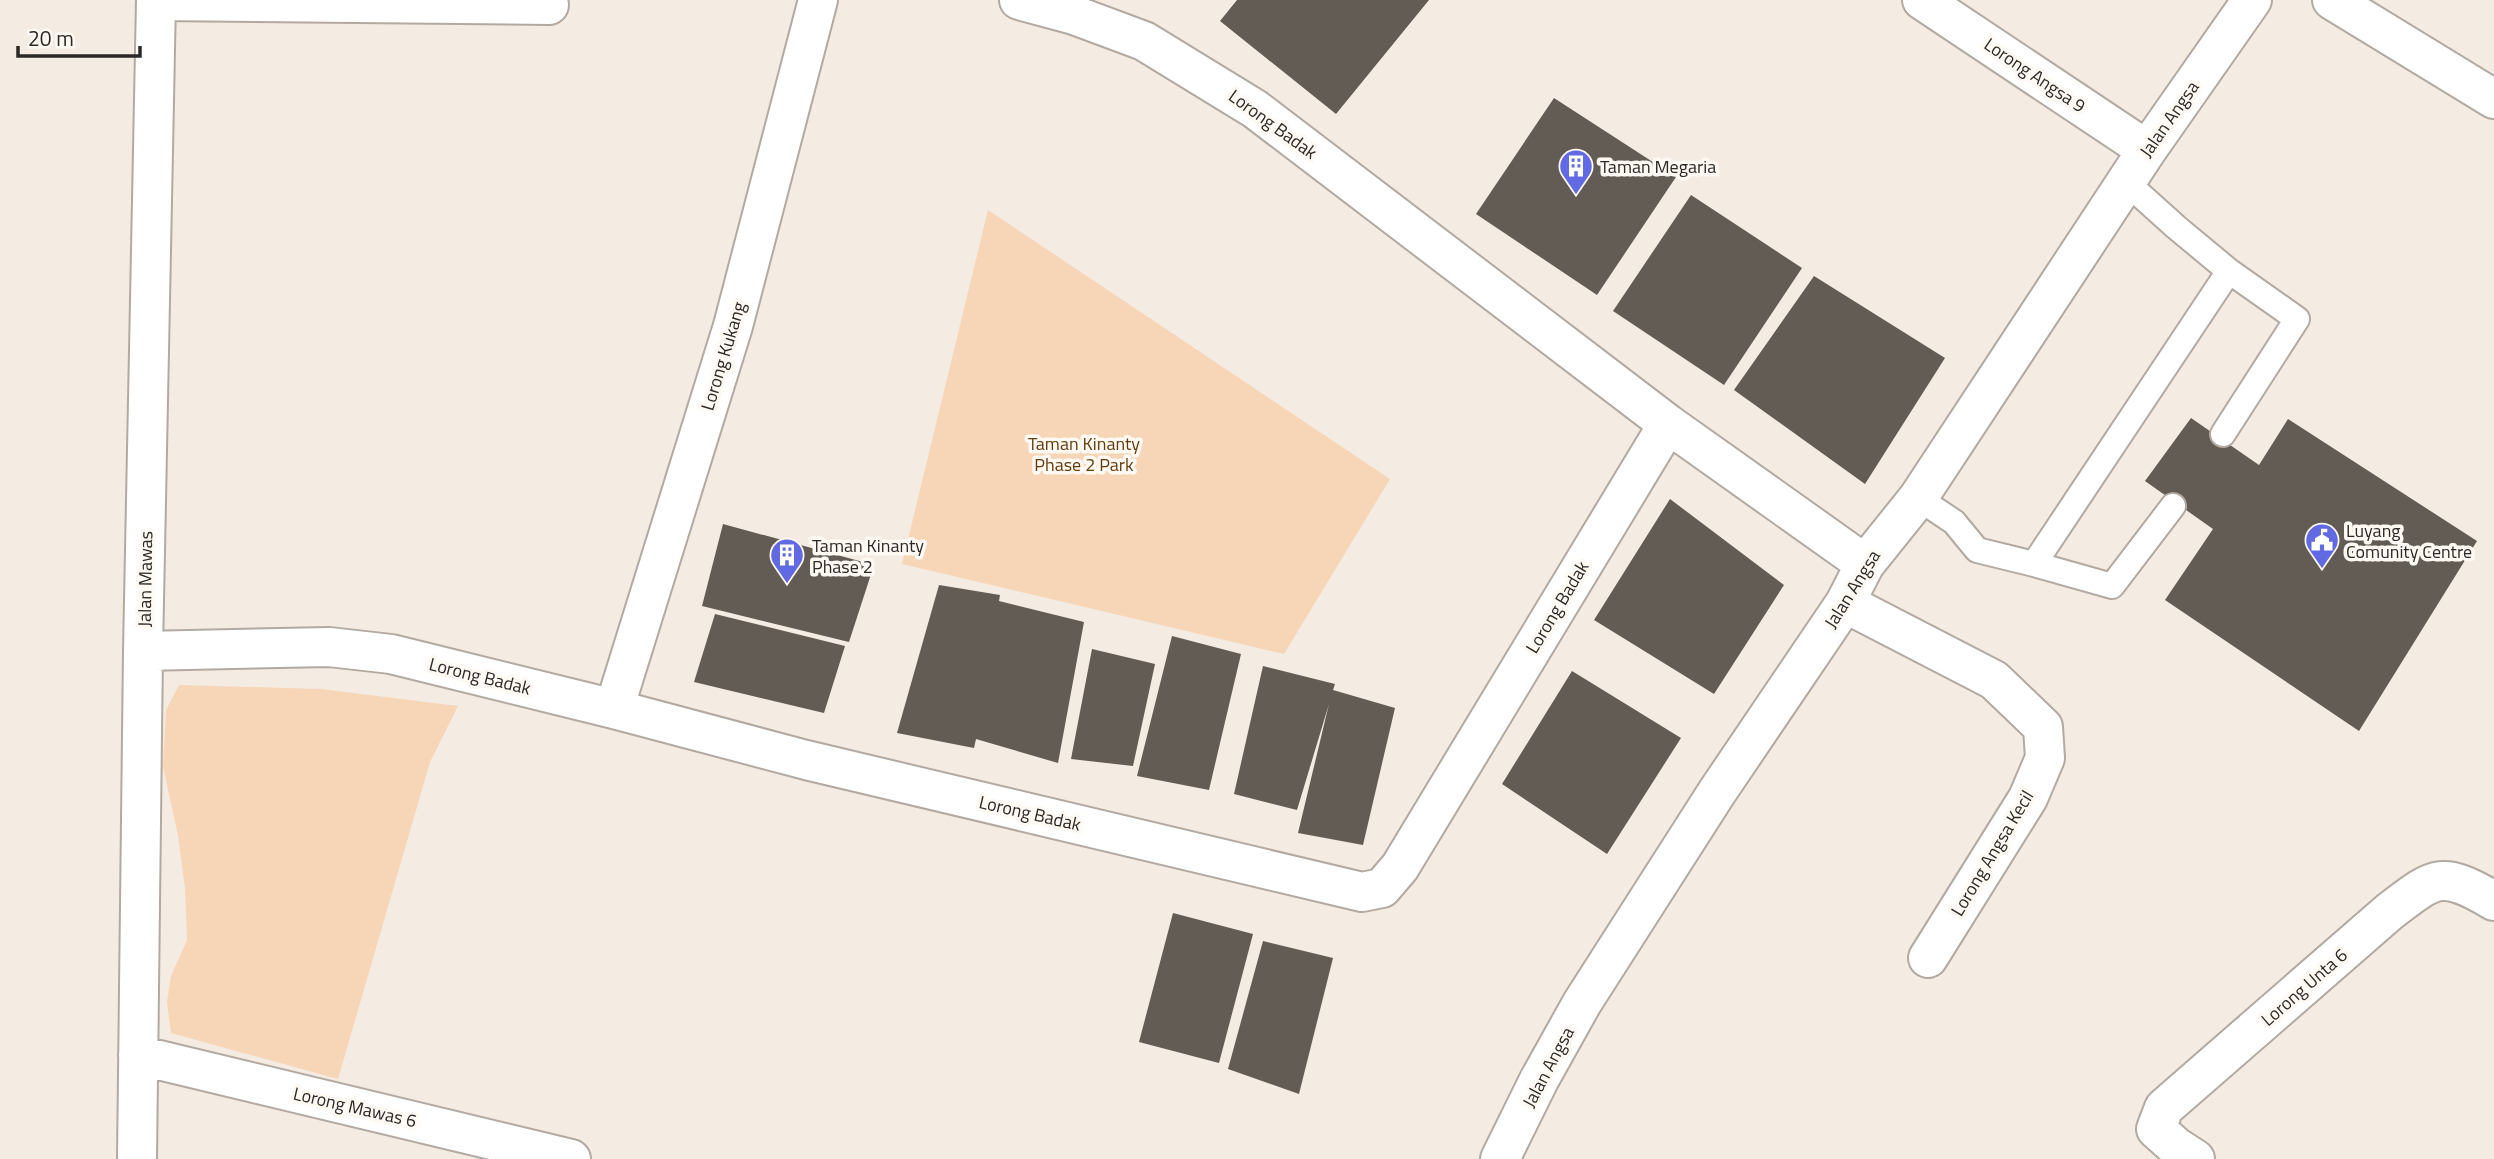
<svg xmlns="http://www.w3.org/2000/svg" width="2494" height="1159" viewBox="0 0 2494 1159" font-family="'Titillium Web',sans-serif">
	<style>
		.green { fill: #f7d6b7 }
		.building { fill: #635c54 }
		.lines { fill: none; stroke-linecap: round; stroke-linejoin: round }
		.lane-casing { stroke: #b2a9a1; stroke-width: 28 }
		.street-casing { stroke: #b2a9a1; stroke-width: 42 }
		.lane { stroke: #fff; stroke-width: 24 }
		.street { stroke: #fff; stroke-width: 38 }
		.labels { text-anchor: middle; dominant-baseline: central; stroke-width: 7; stroke-linejoin: round; paint-order: stroke }
		.street-label { font-size: 18px; fill: #2c2825; stroke: #fef9f3 }
		.poi-label { font-size: 18px; fill: #2c2825; stroke: #fef9f3; text-anchor: start }
		.park-label { font-size: 18px; fill: #643c0b; stroke: #fef9f3 }
	</style>
	<rect width="100%" height="100%" fill="#f4ebe2"/>
	<!-- green -->
	<path class="green" d="M 988,210 L 1390,479 L 1284,654 L 902,564 Z
		M 179,685 L 321,689 L 458,706 L 430,762 L 338,1079 L 171,1033 L 167,1002 L 171,976 L 187,940 L 185,888 L 178,836 L 163,766 L 166,710 Z"/>
	<!-- building -->
	<path class="building" d="M 1237,0 L 1429,0 L 1336,114 L 1220,21 Z
		M 1554,98 L 1676,177 L 1597,295 L 1476,214 Z
		M 1691,195 L 1802,268 L 1724,385 L 1613,311 Z
		M 1814,276 L 1945,358 L 1865,484 L 1734,390 Z
		M 2191,418 L 2259,465 L 2288,419 L 2477,541 L 2359,731 L 2165,600 L 2213,529 L 2145,481 Z
		M 1670,499 L 1784,585 L 1714,694 L 1594,620 Z
		M 723,524 L 874,565 L 849,642 L 702,606 Z
		M 939,585 L 1000,595 L 999,601 L 1084,622 L 1058,763 L 976,739 L 974,748 L 897,733 Z
		M 715,614 L 845,646 L 824,713 L 694,682 Z
		M 1172,636 L 1241,654 L 1209,790 L 1137,776 Z
		M 1092,649 L 1155,664 L 1133,766 L 1071,759 Z
		M 1263,666 L 1335,684 L 1333,690 L 1395,708 L 1363,845 L 1298,833 L 1329,704 L 1297,810 L 1234,794 Z
		M 1572,671 L 1681,738 L 1607,854 L 1502,784 Z
		M 1173,913 L 1253,934 L 1219,1063 L 1139,1042 Z
		M 1263,941 L 1333,958 L 1299,1094 L 1228,1069 Z"/>
	<g class="lines">
		<!-- lane casing -->
		<g class="lane-casing">
			<path id="lane" d="M 2223,434 L 2297,319 L 2229,271
				M 1918,498 L 1954,522 L 1977,550 L 2034,564 L 2229,271 L 2176,227 L 2126,182
				M 2034,564 L 2112,586 L 2173,506"/>
		</g>
		<!-- street casing -->
		<g class="street-casing">
			<path id="street" d="M 1019,0 L 1074,15 L 1144,41 L 1255,109 L 1668,424 L 1865,564
				M 1922,0 L 2147,150
				M 2332,0 L 2494,99
				M 156,1 L 549,5
				M 1845,603 L 1994,680 L 2043,727 L 2045,758 L 2028,798 L 1928,958
				M 143,651 L 329,647 L 391,654 L 614,709 L 806,760 L 1362,892 L 1382,888 L 1400,867 L 1668,424
				M 614,709 L 733,326 L 818,0
				M 138,1055 L 571,1159
				M 137,1159 L 143,651 L 156,0
				M 1500,1159 L 1539,1080 L 1582,1003 L 1717,792 L 1845,603 L 1865,564 L 1918,498 L 2147,150 L 2252,0
				M 2195,1159 L 2175,1146 L 2156,1129 L 2164,1108 L 2389,912 C 2436,876 2441,870 2494,901"/>
		</g>
		<!-- lane -->
		<use href="#lane" class="lane"/>
		<!-- street -->
		<use href="#street" class="street"/>
	</g>
	<!-- icons -->
	<defs>
		<g id="building-pin" transform="scale(1.75)"><path d="M0 17L-7.5 6A9.5 9.5 0 1 1 7.5 6Z" fill="#616ae2" stroke="#fef9f3"/><path d="M-4-6H4V6H1V3H-1V6H-4ZM-2.5-4.3h1.7v1.8h-1.7ZM.8-4.3h1.7v1.8H.8ZM-2.5-1h1.7V.8h-1.7ZM.8-1h1.7V.8H.8Z" fill="#fff"/></g>
		<g id="civic-pin" transform="scale(1.75)"><path d="M0 17L-7.5 6A9.5 9.5 0 1 1 7.5 6Z" fill="#616ae2" stroke="#fef9f3"/><path d="M-.6-6.5H3V-4.5H.6V-3L4-1V1h2V6H-6V1h2V-1L-.6-3ZM-1.2 2.5V6h2.4V2.5Z" fill="#fff"/></g>
	</defs>
	<g fill-rule="evenodd">
		<use href="#building-pin" x="1576" y="166"/>
		<use href="#civic-pin" x="2322" y="540"/>
		<use href="#building-pin" x="787" y="555"/>
	</g>
	<g class="labels">
		<!-- street labels -->
		<g class="street-label">
			<text transform="translate(2035 75) rotate(34)">Lorong Angsa 9</text>
			<text transform="translate(2169 119) rotate(-55)">Jalan Angsa</text>
			<text transform="translate(1273 124) rotate(36)">Lorong Badak</text>
			<text transform="translate(723 356) rotate(-73)">Lorong Kukang</text>
			<text transform="translate(145 579) rotate(-89)">Jalan Mawas</text>
			<text transform="translate(1852 589) rotate(-58)">Jalan Angsa</text>
			<text transform="translate(1557 607) rotate(-59)">Lorong Badak</text>
			<text transform="translate(480 676) rotate(14)">Lorong Badak</text>
			<text transform="translate(1030 813) rotate(13)">Lorong Badak</text>
			<text transform="translate(1992 853) rotate(-59)">Lorong Angsa Kecil</text>
			<text transform="translate(2304 987) rotate(-41)">Lorong Unta 6</text>
			<text transform="translate(1548 1067) rotate(-62)">Jalan Angsa</text>
			<text transform="translate(355 1107) rotate(13)">Lorong Mawas 6</text>
		</g>
		<!-- poi labels -->
		<g class="poi-label">
			<text x="1600" y="166">Taman Megaria</text>
			<text x="2346" y="530">Luyang<tspan x="2346" dy="21">Comunity Centre</tspan></text>
			<text x="812" y="545">Taman Kinanty<tspan x="812" dy="21">Phase 2</tspan></text>
		</g>
		<!-- park labels -->
		<g class="park-label">
			<text x="1084" y="443">Taman Kinanty<tspan x="1084" dy="21">Phase 2 Park</tspan></text>
		</g>
	</g>
	<!-- scale -->
	<path d="M18 46v10h122v-10" fill="none" stroke="#2c2825" stroke-width="3.5"/>
	<text x="28" y="46" font-size="21" fill="#2c2825" stroke="#fef9f3" stroke-width="5" paint-order="stroke">20 m</text>
</svg>
